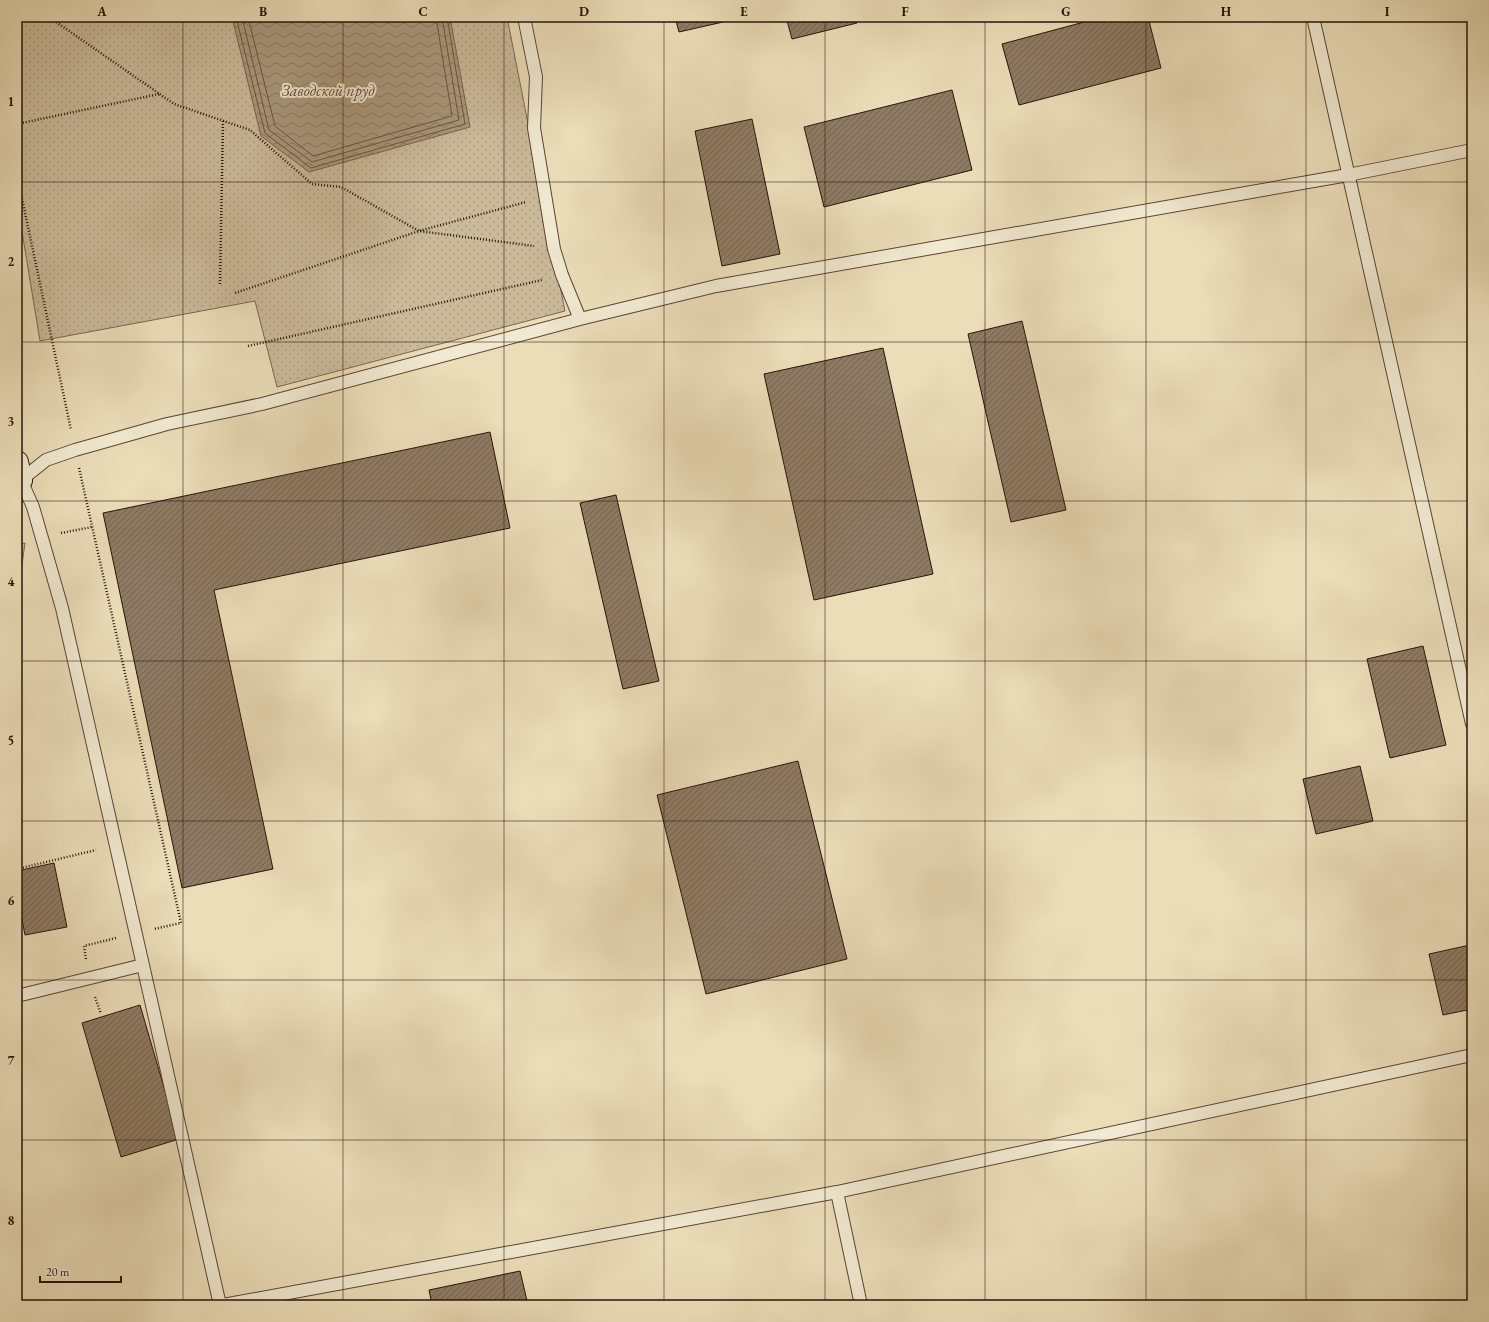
<svg xmlns="http://www.w3.org/2000/svg" width="1489" height="1322" viewBox="0 0 1489 1322" font-family="'EB Garamond',serif">
	<style>
		.grass { fill: url(#grass-dots); stroke: #7a6651 }
		.forest { fill: url(#forest-firs); stroke: #7a6651 }
		.water { fill: url(#water-waves); stroke: #77624e }
		.lines { fill: none; stroke-linecap: round; stroke-linejoin: round }
		.shore { stroke: #6a5442; stroke-width: 1 }
		.building { fill: url(#building-hatch); stroke: #2b1108 }
		.lane-casing { stroke: #5b4434; stroke-width: 14 }
		.secondary-casing { stroke: #2b1108; stroke-width: 24 }
		.path { stroke: #2b1108; stroke-width: 2.5; stroke-dasharray: 1 2; stroke-linecap: butt }
		.lane { stroke: #f1e9d1; stroke-width: 12 }
		.secondary { stroke: #f1e9d1; stroke-width: 22 }
		.grid { fill: none; stroke: #2b1108; stroke-width: 1; stroke-opacity: 0.55 }
		.labels { text-anchor: middle; dominant-baseline: central; stroke-width: 4; stroke-linejoin: round; paint-order: stroke }
		.water-label { font-size: 16px; font-style: italic; fill: #5d4736; stroke: #f1e9d1 }
		.neatline { fill: none; stroke: #2b1108; stroke-width: 1.5 }
		.grid-label { font-size: 13px; text-anchor: middle; font-weight: bold; fill: #2b1108 }
	</style>
	<defs>
		<pattern id="grass-dots" width="8" height="8" patternUnits="userSpaceOnUse"><rect width="8" height="8" fill="#caba9a"/><path d="M2 2h.1M6 6h.1" fill="none" stroke="#ae9f83" stroke-width="1.8" stroke-linecap="round"/></pattern>
		<pattern id="forest-firs" width="22" height="20" patternUnits="userSpaceOnUse"><rect width="22" height="20" fill="#caba9a"/><path d="M5 1l3.5 6h-7zM16 11l3.5 6h-7z" fill="#ae9f83"/></pattern>
		<pattern id="water-waves" width="16" height="10" patternUnits="userSpaceOnUse"><rect width="16" height="10" fill="#a9987c"/><path d="M0 5q4-4 8 0t8 0" fill="none" stroke="#8a7b64"/></pattern>
		<pattern id="building-hatch" width="6" height="6" patternUnits="userSpaceOnUse"><rect width="6" height="6" fill="#8e7b64"/><path d="M-1 1l2-2M0 6l6-6M5 7l2-2" fill="none" stroke="#746350"/></pattern>
	</defs>
	<rect width="100%" height="100%" fill="#eaddb8"/>
	<filter id="stains"><feTurbulence type="fractalNoise" baseFrequency=".005" numOctaves="4"/><feColorMatrix values="0 0 0 0 .2 0 0 0 0 .09 0 0 0 0 .02 0 0 0 .5 -.17"/></filter>
	<radialGradient id="worn" r=".72"><stop offset=".6" stop-color="#630" stop-opacity="0"/><stop offset="1" stop-color="#630" stop-opacity=".3"/></radialGradient>
	<!-- grass -->
	<path class="grass" d="M 17,17 L 507,17 L 565,311 L 277,387 L 255,301 L 40,341 L 17,201 Z"/>
	<!-- forest -->
	<path class="forest" d="M 25,543 L 17,600 L 17,545 Z"/>
	<!-- water -->
	<path class="water" d="M 232,17 L 450,17 L 470,127 L 309,172 L 261,136 Z"/>
	<g class="lines">
		<!-- shore -->
		<path class="shore" d="M 236,17 L 265,133 L 311,168 L 465,124 L 447,17
			M 242,17 L 269,130 L 312,162 L 459,120 L 442,17
			M 248,17 L 275,126 L 313,156 L 452,116 L 436,17"/>
	</g>
	<!-- building -->
	<path class="building" d="M 675,17 L 722,17 L 723,22 L 679,32 Z
		M 786,17 L 855,17 L 857,23 L 792,39 Z
		M 1103,17 L 1148,17 L 1161,68 L 1019,105 L 1002,44 Z
		M 952,90 L 972,170 L 824,207 L 804,127 Z
		M 752,119 L 780,254 L 722,266 L 695,131 Z
		M 1022,321 L 1066,510 L 1011,522 L 968,334 Z
		M 883,348 L 933,574 L 814,600 L 764,374 Z
		M 490,432 L 510,528 L 214,590 L 273,869 L 182,888 L 103,513 Z
		M 616,495 L 659,681 L 623,689 L 580,503 Z
		M 1423,646 L 1446,745 L 1390,758 L 1367,659 Z
		M 798,761 L 847,959 L 706,994 L 657,795 Z
		M 1360,766 L 1373,821 L 1316,834 L 1303,779 Z
		M 54,863 L 67,927 L 25,935 L 17,894 L 17,871 Z
		M 1470,945 L 1472,952 L 1472,1009 L 1443,1015 L 1429,954 Z
		M 140,1005 L 179,1139 L 121,1157 L 82,1023 Z
		M 520,1271 L 528,1305 L 432,1305 L 429,1290 Z"/>
	<g class="lines">
		<!-- lane casing -->
		<g class="lane-casing">
			<path id="lane" d="M 524,17 L 536,77 L 534,128 L 554,249 L 562,275 L 580,319
				M 1313,17 L 1472,724
				M 17,996 L 143,965
				M 837,1192 L 861,1305
				M 220,1305 L 62,608 L 33,507 L 21,480 L 46,460 L 75,450 L 167,424 L 262,404 L 580,319 L 716,286 L 1348,175 L 1472,150
				M 223,1305 L 837,1192 L 1472,1055"/>
		</g>
		<!-- secondary casing -->
		<g class="secondary-casing">
			<path id="secondary" d="M 17,462 L 21,480 L 17,483"/>
		</g>
		<!-- path -->
		<path class="path" d="M 42,17 L 49,18
			M 49,17 L 174,104 L 250,130 L 312,184 L 341,187 L 419,231 L 534,246
			M 17,124 L 159,94
			M 17,175 L 71,430
			M 220,284 L 223,121
			M 235,293 L 419,231 L 526,202
			M 248,346 L 542,280
			M 79,468 L 181,923 L 154,929
			M 61,533 L 92,527
			M 17,542 L 23,541
			M 17,869 L 96,850
			M 86,959 L 84,946 L 116,938
			M 95,997 L 101,1014"/>
		<!-- lane -->
		<use href="#lane" class="lane"/>
		<!-- secondary -->
		<use href="#secondary" class="secondary"/>
	</g>
	<!-- grid -->
	<path class="grid" d="M 183,17 L 183,1305M 343,17 L 343,1305M 504,17 L 504,1305M 664,17 L 664,1305M 825,17 L 825,1305M 985,17 L 985,1305M 1146,17 L 1146,1305M 1306,17 L 1306,1305M 17,182 L 1472,182M 17,342 L 1472,342M 17,501 L 1472,501M 17,661 L 1472,661M 17,821 L 1472,821M 17,980 L 1472,980M 17,1140 L 1472,1140"/>
	<g class="labels">
		<!-- water labels -->
		<g class="water-label">
			<text x="328" y="90">Заводской пруд</text>
		</g>
	</g>
	<!-- margin -->
	<rect width="1489" height="1322" fill="none" stroke="#eaddb8" stroke-width="44"/>
	<!-- scale -->
	<path d="M40 1276v6h81v-6" fill="none" stroke="#2b1108" stroke-width="2"/>
	<text x="46" y="1276" font-size="12" fill="#2b1108" stroke="#f1e9d1" stroke-width="3" paint-order="stroke">20 m</text>
	<rect x="22" y="22" width="1445" height="1278" class="neatline"/>
	<g class="grid-label">
		<text x="102" y="16">A</text>
		<text x="263" y="16">B</text>
		<text x="423" y="16">C</text>
		<text x="584" y="16">D</text>
		<text x="744" y="16">E</text>
		<text x="905" y="16">F</text>
		<text x="1066" y="16">G</text>
		<text x="1226" y="16">H</text>
		<text x="1387" y="16">I</text>
		<text x="11" y="106">1</text>
		<text x="11" y="266">2</text>
		<text x="11" y="426">3</text>
		<text x="11" y="586">4</text>
		<text x="11" y="745">5</text>
		<text x="11" y="905">6</text>
		<text x="11" y="1065">7</text>
		<text x="11" y="1225">8</text>
	</g>
	<rect width="100%" height="100%" filter="url(#stains)"/>
	<rect width="100%" height="100%" fill="url(#worn)"/>
</svg>
